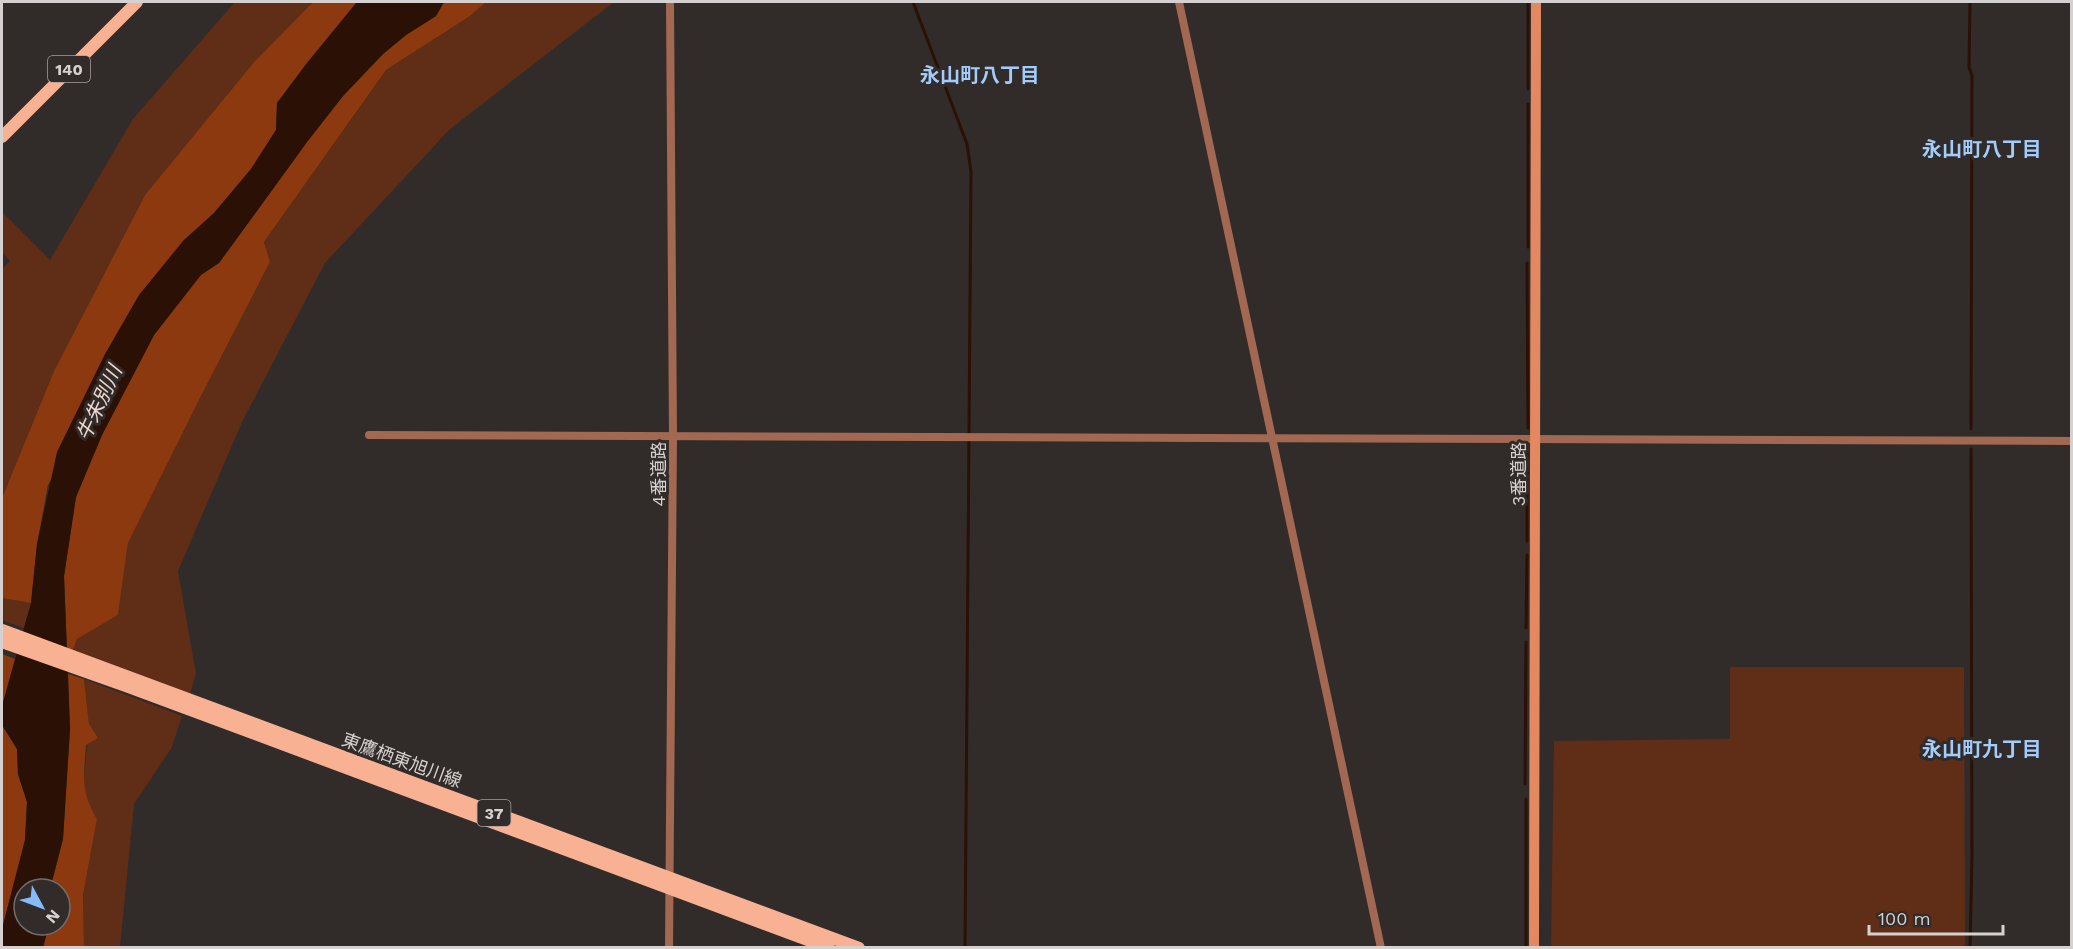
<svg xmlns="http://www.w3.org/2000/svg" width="2073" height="949" font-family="'Work Sans','Noto Sans JP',sans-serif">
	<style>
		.green { fill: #602d16 }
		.forest { fill: #8c390f }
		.water { fill: #2b1005 }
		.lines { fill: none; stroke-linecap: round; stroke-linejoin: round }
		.stream { stroke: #2b1005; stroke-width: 3 }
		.street { stroke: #a26851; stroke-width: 8 }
		.secondary { stroke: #e48861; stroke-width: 10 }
		.primary { stroke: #f9b193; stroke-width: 12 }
		.labels { text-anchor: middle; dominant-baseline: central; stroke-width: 6; stroke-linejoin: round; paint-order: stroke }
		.shield { fill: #312c2a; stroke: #a3a09e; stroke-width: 1.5 }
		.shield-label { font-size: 16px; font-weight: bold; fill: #d4d1d0 }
		.street-label { font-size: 18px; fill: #d4d1d0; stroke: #312c2a }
		.neighbourhood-label { font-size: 20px; font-weight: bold; fill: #a3ccfb; stroke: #312c2a }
		.water-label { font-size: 20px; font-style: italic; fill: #f0d7ce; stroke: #312c2a }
	</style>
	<rect width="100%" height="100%" fill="#312c2a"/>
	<g class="green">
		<polygon points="235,2 313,2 254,62 145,195 54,371 2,498 2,269 10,261 2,252 2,212 50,260 133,119"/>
		<polygon points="486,2 614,2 450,129 325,263 242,422 178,571 196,674 188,700 71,655 77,639 118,615 128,543 201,396 270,262 264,242 386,70 470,16"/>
		<polygon points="2,598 31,603 24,628 2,620"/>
		<polygon points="1730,667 1964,667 1965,947 1551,947 1554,741 1730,739"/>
		<polygon points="84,679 182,716 172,747 134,804 120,947 84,947 83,895 97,819 89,805 83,787 89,724"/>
	</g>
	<g class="forest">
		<polygon points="313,2 357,2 307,63 277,103 276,130 251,169 214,213 183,241 48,485 37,544 31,603 2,598 2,498 54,371 145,195 254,62"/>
		<polygon points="444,2 486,2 470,16 386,70 264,242 270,262 201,396 128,543 118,615 77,639 71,655 67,653 64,576 76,497 102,435 154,335 201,274 219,263 307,142 343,96 383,54 406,35 436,16"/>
		<polygon points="2,654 15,659 2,706"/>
		<path d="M 68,674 L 84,679 L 89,724 L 98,738 L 86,745 C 84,776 80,791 97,819 L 83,895 L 84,947 L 43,948 L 49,925 L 60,925 L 60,889 L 50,889 L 63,839 L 70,729 Z"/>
		<polygon points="2,725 17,749 18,774 27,802 25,840 2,929"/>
	</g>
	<polygon class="water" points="357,2 444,2 436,16 406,35 383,54 343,96 307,142 219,263 201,275 154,335 102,435 76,497 64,576 70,729 63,839 50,889 24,889 24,925 49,925 43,947 2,947 2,929 25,840 27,802 18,774 17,749 2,725 2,706 31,603 37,544 57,452 105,354 139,295 183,241 214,213 251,169 276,130 277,103 307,63"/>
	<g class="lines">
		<g class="stream">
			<polyline points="913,2 967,144 971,172 965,948"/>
			<polyline points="1970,2 1969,67 1972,76 1971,429"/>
			<polyline points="1528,89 1528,2"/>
			<polyline points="1528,104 1528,247"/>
			<polyline points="1527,263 1528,428"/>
			<polyline points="1527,447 1527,541"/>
			<polyline points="1526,628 1527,555"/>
			<polyline points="1525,784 1526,642"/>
			<polyline points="1526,799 1526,948"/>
			<polyline points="1970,948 1972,858 1971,449"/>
		</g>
		<g class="street">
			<polyline points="1179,2 1381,948"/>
			<polyline points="369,435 2072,441"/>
			<polyline points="669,948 673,436 670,2"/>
		</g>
		<polyline class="secondary" points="1534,948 1536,2"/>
		<g class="primary">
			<polyline points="2,137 137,2"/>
			<polyline points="2,630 859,948"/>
			<polyline points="2,642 126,686 829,948"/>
		</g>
	</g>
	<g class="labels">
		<g class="shield">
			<rect x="48" y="56" width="42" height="26" rx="4.5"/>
			<rect x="477.5" y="800" width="33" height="26" rx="4.5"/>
		</g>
		<g class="shield-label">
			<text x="69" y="69">140</text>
			<text x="494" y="813">37</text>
		</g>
		<g class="street-label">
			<text transform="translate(658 474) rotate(-90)">4番道路</text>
			<text transform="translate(1518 474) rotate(-90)">3番道路</text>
			<text transform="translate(402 760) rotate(20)">東鷹栖東旭川線</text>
		</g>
		<g class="neighbourhood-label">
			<text x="980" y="75">永山町八丁目</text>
			<text x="1982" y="149">永山町八丁目</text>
			<text x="1982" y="749">永山町九丁目</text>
		</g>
		<g class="water-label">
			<text transform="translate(99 403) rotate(-65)">牛朱別川</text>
		</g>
	</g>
	<rect width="2073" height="949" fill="none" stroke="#d4d1d0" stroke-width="6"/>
	<g transform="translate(42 907) rotate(131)"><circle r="28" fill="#312c2a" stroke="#726e6c" stroke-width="1.5"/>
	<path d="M0-4.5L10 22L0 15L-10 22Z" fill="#85bbfb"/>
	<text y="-9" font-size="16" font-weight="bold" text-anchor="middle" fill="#d4d1d0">N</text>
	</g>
	<path d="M1869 925v9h134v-9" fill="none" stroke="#d4d1d0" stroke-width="3"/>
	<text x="1878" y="925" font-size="18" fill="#d4d1d0" stroke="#312c2a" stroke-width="4.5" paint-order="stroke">100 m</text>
</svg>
